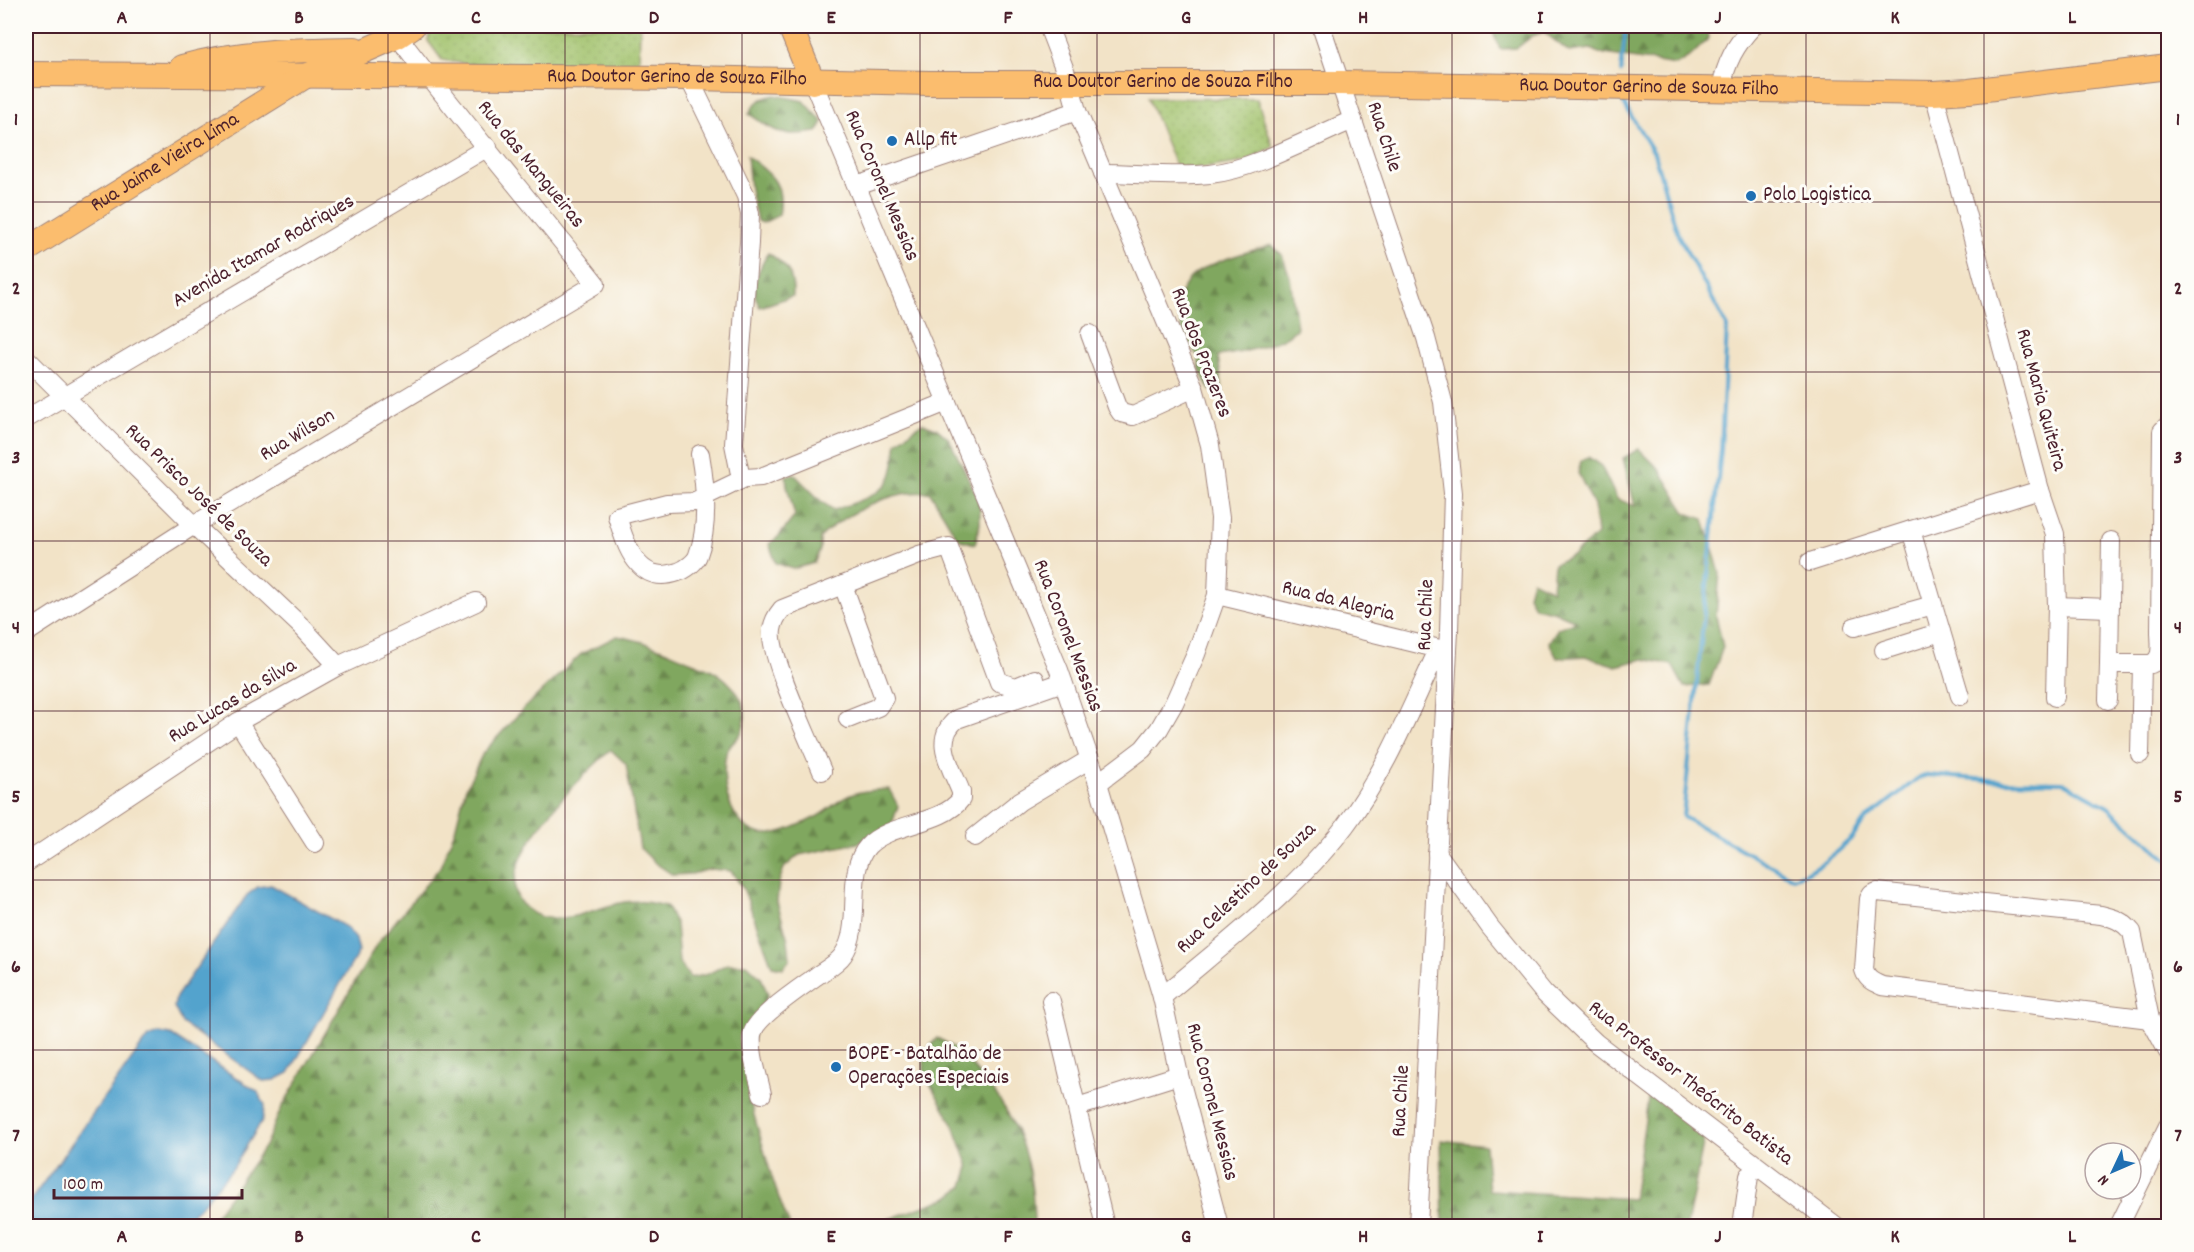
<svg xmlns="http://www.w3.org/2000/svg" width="2194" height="1252" font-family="Dekko,sans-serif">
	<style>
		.grass { fill: url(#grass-dots); stroke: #75704a; stroke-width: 1.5 }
		.forest { fill: url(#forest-firs); stroke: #656344; stroke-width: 1.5 }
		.water { fill: #53a3cd; stroke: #4e617c; stroke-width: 1.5 }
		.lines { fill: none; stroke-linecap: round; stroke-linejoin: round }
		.stream { stroke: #53a3cd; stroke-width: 4 }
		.minor-casing { stroke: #9e8179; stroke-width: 20 }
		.major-casing { stroke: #9e8179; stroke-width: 26 }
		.minor { stroke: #fff; stroke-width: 18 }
		.major { stroke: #fbbd6e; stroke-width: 24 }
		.grid { fill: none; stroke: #4a1f2b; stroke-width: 1.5; stroke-opacity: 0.55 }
		.poi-dot { fill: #1f6fb2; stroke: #fdfcf7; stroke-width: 2 }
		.labels { text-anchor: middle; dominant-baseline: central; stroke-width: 6; stroke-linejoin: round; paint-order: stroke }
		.street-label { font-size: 21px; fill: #4a1f2b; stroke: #fdfcf7 }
		.poi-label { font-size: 21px; fill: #4a1f2b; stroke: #fdfcf7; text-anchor: start }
		.neatline { fill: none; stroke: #4a1f2b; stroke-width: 2 }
		.grid-label { font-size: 20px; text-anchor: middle; font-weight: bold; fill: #4a1f2b }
	</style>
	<defs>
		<pattern id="grass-dots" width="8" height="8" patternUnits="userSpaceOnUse" patternTransform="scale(1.5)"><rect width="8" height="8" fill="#a0c16a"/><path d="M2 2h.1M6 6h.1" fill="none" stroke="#8ba55c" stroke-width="1.8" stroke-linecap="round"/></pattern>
		<pattern id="forest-firs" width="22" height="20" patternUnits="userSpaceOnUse" patternTransform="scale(1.5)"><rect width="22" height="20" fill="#80a75e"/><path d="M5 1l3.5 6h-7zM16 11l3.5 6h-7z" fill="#6b874e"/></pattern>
	</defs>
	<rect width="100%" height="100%" fill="#fdfcf7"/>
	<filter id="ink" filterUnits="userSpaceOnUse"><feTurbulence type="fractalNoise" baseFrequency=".0167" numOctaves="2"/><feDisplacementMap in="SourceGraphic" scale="12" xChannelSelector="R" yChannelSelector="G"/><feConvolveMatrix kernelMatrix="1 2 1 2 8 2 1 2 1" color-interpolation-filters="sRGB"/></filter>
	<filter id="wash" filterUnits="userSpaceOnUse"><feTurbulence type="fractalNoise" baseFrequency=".008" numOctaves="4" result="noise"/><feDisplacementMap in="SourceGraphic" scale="24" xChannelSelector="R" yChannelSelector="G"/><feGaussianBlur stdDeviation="1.35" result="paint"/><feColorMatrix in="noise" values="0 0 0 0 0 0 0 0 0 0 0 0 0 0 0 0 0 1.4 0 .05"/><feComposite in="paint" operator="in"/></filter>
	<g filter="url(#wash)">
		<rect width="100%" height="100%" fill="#f2e3c7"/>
		<g class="grass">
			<polygon points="434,26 640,26 639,73 517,72 442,60 428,41 431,28"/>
			<polygon points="906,26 1062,26 911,35"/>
			<polygon points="1148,98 1257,99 1273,147 1244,162 1196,169 1175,165"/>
		</g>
		<g class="forest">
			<polygon points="1490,26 1706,26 1709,38 1692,55 1676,65 1598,53 1591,49 1569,52 1544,32 1532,36 1517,48 1500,49"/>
			<path d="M 775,95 L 804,101 L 823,122 L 817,132 C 782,137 778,134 749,114 C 755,101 761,98 775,95 Z"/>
			<path d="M 747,156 C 771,173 785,184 779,215 L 763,223 L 757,221 L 750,189 Z"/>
			<path d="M 1272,245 L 1282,255 L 1290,277 L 1297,328 C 1282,345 1241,353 1218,356 L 1223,393 L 1210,390 L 1200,371 L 1198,356 L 1184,339 L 1175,301 C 1182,293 1186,282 1191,277 C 1208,262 1250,251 1272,245 Z"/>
			<path d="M 768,253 C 787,265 794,274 793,296 L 760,307 C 748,288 758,271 768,253 Z"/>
			<path d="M 922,423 L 936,428 L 949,439 L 980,502 L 980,524 L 975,544 L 958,539 L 930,492 C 921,493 911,492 902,494 C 877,499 837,519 820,538 L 820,550 L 814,563 L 793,569 L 776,563 L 769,544 L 778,537 L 795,516 L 787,486 L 786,476 L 794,474 L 822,502 L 834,510 C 852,503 884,496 891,476 C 895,465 895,453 897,442 Z"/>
			<polygon points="1639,449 1660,470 1686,513 1704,519 1720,573 1716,616 1723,647 1709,685 1684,687 1672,665 1644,659 1616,666 1585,656 1557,658 1549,642 1558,628 1576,621 1553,611 1534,607 1528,595 1532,580 1552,590 1554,564 1573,555 1597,535 1594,506 1578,473 1581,461 1588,457 1601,466 1617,499 1635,506 1623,458"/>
			<path d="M 617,636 C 644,640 666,651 690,661 C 702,666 716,670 726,680 C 735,688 745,702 745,715 C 745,741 729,740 726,754 C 720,782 729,828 762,834 C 777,836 805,823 818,816 C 830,809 840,798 853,794 C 864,790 876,790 889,789 L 898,806 L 892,824 L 876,836 L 858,843 L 799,855 L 784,868 L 779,882 L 777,902 L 788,940 L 790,959 L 783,968 L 772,966 L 743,888 L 731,871 L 711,869 L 692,874 L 673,875 L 655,863 L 640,848 L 626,764 L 611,750 C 583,774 491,864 521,903 C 528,911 537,917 548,918 C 575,921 599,906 625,902 C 639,900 652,903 666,906 L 676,924 L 679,962 L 690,978 L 708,974 L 727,964 L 747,964 L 761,977 L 768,995 C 760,1013 749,1045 747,1066 C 746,1091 755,1119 762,1143 C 770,1172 778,1199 790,1226 L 203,1226 L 218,1212 L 265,1146 L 281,1109 L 377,944 L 440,867 L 455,830 L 465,790 L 483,753 L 524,708 L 581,654 Z"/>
			<path d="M 937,1038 C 958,1048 964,1056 979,1074 C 1020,1119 1034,1166 1034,1226 L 869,1226 L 947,1198 L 963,1186 L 969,1167 L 954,1126 L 924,1073 L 924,1053 Z"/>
			<polygon points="1649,1093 1704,1139 1687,1226 1443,1226 1441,1140 1485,1145 1489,1190 1633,1199"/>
		</g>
		<g class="water">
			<polygon points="271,885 346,927 356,939 359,951 289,1073 275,1080 263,1081 182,1023 174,1007 176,997 247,895 258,887"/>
			<polygon points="158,1033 171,1035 257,1091 265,1105 262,1121 233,1168 199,1208 190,1216 167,1226 26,1226 26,1207 147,1038"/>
		</g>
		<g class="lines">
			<g class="stream">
				<polyline points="1621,72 1626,26"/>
				<polyline points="1622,101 1654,153 1678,235 1727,326 1721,449 1683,817 1793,878 1808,872 1826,861 1853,837 1864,821 1917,779 1927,775 2003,781 2063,782 2108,807 2168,860"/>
			</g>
		</g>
	</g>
	<g filter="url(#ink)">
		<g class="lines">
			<g class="minor-casing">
				<g id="minor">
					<polyline points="1048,26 1069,81 1077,111 1194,388 1210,445 1220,518 1217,595 1196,654 1174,703 1159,729 1143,749 1098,783"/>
					<polyline points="1321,26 1426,338 1443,402 1453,493 1449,631 1418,1226"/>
					<polyline points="689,78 746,196 750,214 749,243 734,444 740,474 745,478 761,477 947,402"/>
					<polyline points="813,82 1059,670 1098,783 1162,997 1179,1075 1219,1226"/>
					<path d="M 1721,88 C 1726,63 1735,45 1753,26"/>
					<polyline points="1934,93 2040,490 1911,530 1960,696"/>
					<path d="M 1103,173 C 1138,173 1175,178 1210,174 C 1253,170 1312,137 1353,120"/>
					<polyline points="857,186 1077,111"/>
					<polyline points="1090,334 1117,407 1121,413 1133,416 1194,388"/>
					<polyline points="26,358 194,525 302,627 338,666"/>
					<polyline points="26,419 488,147"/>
					<path d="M 700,454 C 705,483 709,526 698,555 C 696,562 685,570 678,572 C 638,586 626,546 617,516 L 667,503 L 695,502 L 745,478"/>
					<polyline points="2040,490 2055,534 2057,606 2055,697"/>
					<path d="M 2111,541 L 2109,664 L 2151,664 C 2164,659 2160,643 2160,631 L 2168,631"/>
					<polyline points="1810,562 1911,530"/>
					<polyline points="843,585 884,698 878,707 848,719"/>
					<polyline points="1217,595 1448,651"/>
					<polyline points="2057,606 2109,608"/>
					<polyline points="1854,627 1933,605"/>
					<polyline points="2160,631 2162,431 2168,425"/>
					<path d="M 26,633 L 194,525 L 596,284 C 528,198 456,114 390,26"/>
					<polyline points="1884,650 1941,632"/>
					<polyline points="2108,700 2109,664"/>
					<polyline points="238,722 315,843"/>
					<polyline points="2140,754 2142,664"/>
					<path d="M 822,771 C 811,744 768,654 772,630 C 773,622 777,615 782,609 L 919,555 L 949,547 L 999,682 L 1016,687 L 1035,679"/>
					<polyline points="975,837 1020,801 1090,759"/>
					<polyline points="1437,853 1490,927 1544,993 1596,1043 1836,1226"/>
					<polyline points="26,863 238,722 338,666 476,602"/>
					<path d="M 1162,997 C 1224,944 1295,891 1345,826 C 1385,773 1410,710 1438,650"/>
					<polyline points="1051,1001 1105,1226"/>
					<path d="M 2150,1019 L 1882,986 C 1873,982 1867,980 1864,970 L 1869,899 L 1872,894 L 1877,892 L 2101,915 C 2114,918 2123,921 2132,932 L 2150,1019 L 2168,1052"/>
					<path d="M 762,1094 C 758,1075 750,1054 752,1035 C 754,1018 800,988 815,977 C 823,971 837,964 843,955 C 864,925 844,872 868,846 C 889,823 942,825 961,799 L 961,792 C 952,768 931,740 957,719 L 1063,682"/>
					<polyline points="1077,1107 1179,1075"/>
					<polyline points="1742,1226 1749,1176"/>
					<polyline points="2119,1226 2168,1126"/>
				</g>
			</g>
			<g class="major-casing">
				<g id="major">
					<polyline points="790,26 813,82"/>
					<path d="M 182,67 C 239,51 296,50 355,49"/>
					<path id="s1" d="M 26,74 L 689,78 L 930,83 L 1341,83 L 1934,93 L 1969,91 L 2168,67"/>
					<path id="s2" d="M 26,250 L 304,77 L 398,36 L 413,26"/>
				</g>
			</g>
			<use href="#minor" class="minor"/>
			<use href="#major" class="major"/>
		</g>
	</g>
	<path class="grid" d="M 210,26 L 210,1226M 388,26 L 388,1226M 565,26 L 565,1226M 742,26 L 742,1226M 920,26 L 920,1226M 1097,26 L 1097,1226M 1274,26 L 1274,1226M 1452,26 L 1452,1226M 1629,26 L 1629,1226M 1806,26 L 1806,1226M 1984,26 L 1984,1226M 26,202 L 2168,202M 26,372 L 2168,372M 26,541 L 2168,541M 26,711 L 2168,711M 26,880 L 2168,880M 26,1050 L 2168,1050"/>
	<g class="poi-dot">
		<circle cx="892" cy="141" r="6"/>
		<circle cx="1751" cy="196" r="6"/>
		<circle cx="836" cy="1067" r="6"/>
	</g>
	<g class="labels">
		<g class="street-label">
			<text stroke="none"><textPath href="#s1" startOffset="651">Rua Doutor Gerino de Souza Filho</textPath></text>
			<text stroke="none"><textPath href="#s1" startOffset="1137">Rua Doutor Gerino de Souza Filho</textPath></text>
			<text stroke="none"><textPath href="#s1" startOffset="1623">Rua Doutor Gerino de Souza Filho</textPath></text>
			<text transform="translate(1383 137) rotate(72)">Rua Chile</text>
			<text stroke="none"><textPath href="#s2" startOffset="164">Rua Jaime Vieira Lima</textPath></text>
			<text transform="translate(530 165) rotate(51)">Rua das Mangueiras</text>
			<text transform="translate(881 186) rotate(67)">Rua Coronel Messias</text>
			<text transform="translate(264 252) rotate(-30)">Avenida Itamar Rodriques</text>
			<text transform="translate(1200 353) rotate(69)">Rua dos Prazeres</text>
			<text transform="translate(2040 400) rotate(75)">Rua Maria Quiteira</text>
			<text transform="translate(298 436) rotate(-31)">Rua Wilson</text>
			<text transform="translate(198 496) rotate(44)">Rua Prisco José de Souza</text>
			<text transform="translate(1338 602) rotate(14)">Rua da Alegria</text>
			<text transform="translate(1427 615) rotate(-88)">Rua Chile</text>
			<text transform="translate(1067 636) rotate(69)">Rua Coronel Messias</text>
			<text transform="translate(233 702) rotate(-31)">Rua Lucas da Silva</text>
			<text transform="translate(1247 889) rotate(-43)">Rua Celestino de Souza</text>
			<text transform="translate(1690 1084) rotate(38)">Rua Professor Theócrito Batista</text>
			<text transform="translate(1402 1101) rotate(-87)">Rua Chile</text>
			<text transform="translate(1211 1102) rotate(76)">Rua Coronel Messias</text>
		</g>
		<g class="poi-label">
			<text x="904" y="141">Allp fit</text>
			<text x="1763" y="196">Polo Logistica</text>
			<text x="848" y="1055">BOPE - Batalhão de<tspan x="848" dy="24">Operações Especiais</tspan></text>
		</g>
	</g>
	<rect width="2194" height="1252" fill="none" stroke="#fdfcf7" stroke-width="66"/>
	<g transform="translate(2113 1171) rotate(226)"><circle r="28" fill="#fdfcf7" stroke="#b5a4a5" stroke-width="1.5"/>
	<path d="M0-4.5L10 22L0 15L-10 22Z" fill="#1f6fb2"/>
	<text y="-9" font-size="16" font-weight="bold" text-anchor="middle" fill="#4a1f2b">N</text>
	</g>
	<path d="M54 1189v9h188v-9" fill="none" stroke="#4a1f2b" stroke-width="3"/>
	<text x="63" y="1189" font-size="18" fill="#4a1f2b" stroke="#fdfcf7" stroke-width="4.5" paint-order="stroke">100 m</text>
	<rect x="33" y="33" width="2128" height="1186" class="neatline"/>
	<g class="grid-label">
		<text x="122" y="23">A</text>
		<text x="299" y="23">B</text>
		<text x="476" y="23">C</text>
		<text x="654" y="23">D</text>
		<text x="831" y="23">E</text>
		<text x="1008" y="23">F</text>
		<text x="1186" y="23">G</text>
		<text x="1363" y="23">H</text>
		<text x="1540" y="23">I</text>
		<text x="1718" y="23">J</text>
		<text x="1895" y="23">K</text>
		<text x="2072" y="23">L</text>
		<text x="16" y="125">1</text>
		<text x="2178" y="125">1</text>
		<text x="16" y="294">2</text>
		<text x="2178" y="294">2</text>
		<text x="16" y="463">3</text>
		<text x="2178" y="463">3</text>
		<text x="16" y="633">4</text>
		<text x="2178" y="633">4</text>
		<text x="16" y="802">5</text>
		<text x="2178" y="802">5</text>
		<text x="16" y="972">6</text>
		<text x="2178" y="972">6</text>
		<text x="16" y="1141">7</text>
		<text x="2178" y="1141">7</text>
		<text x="122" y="1242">A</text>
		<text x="299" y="1242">B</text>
		<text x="476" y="1242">C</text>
		<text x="654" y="1242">D</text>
		<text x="831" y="1242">E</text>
		<text x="1008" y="1242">F</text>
		<text x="1186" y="1242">G</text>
		<text x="1363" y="1242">H</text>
		<text x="1540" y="1242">I</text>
		<text x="1718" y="1242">J</text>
		<text x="1895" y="1242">K</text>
		<text x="2072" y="1242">L</text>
	</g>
</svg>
